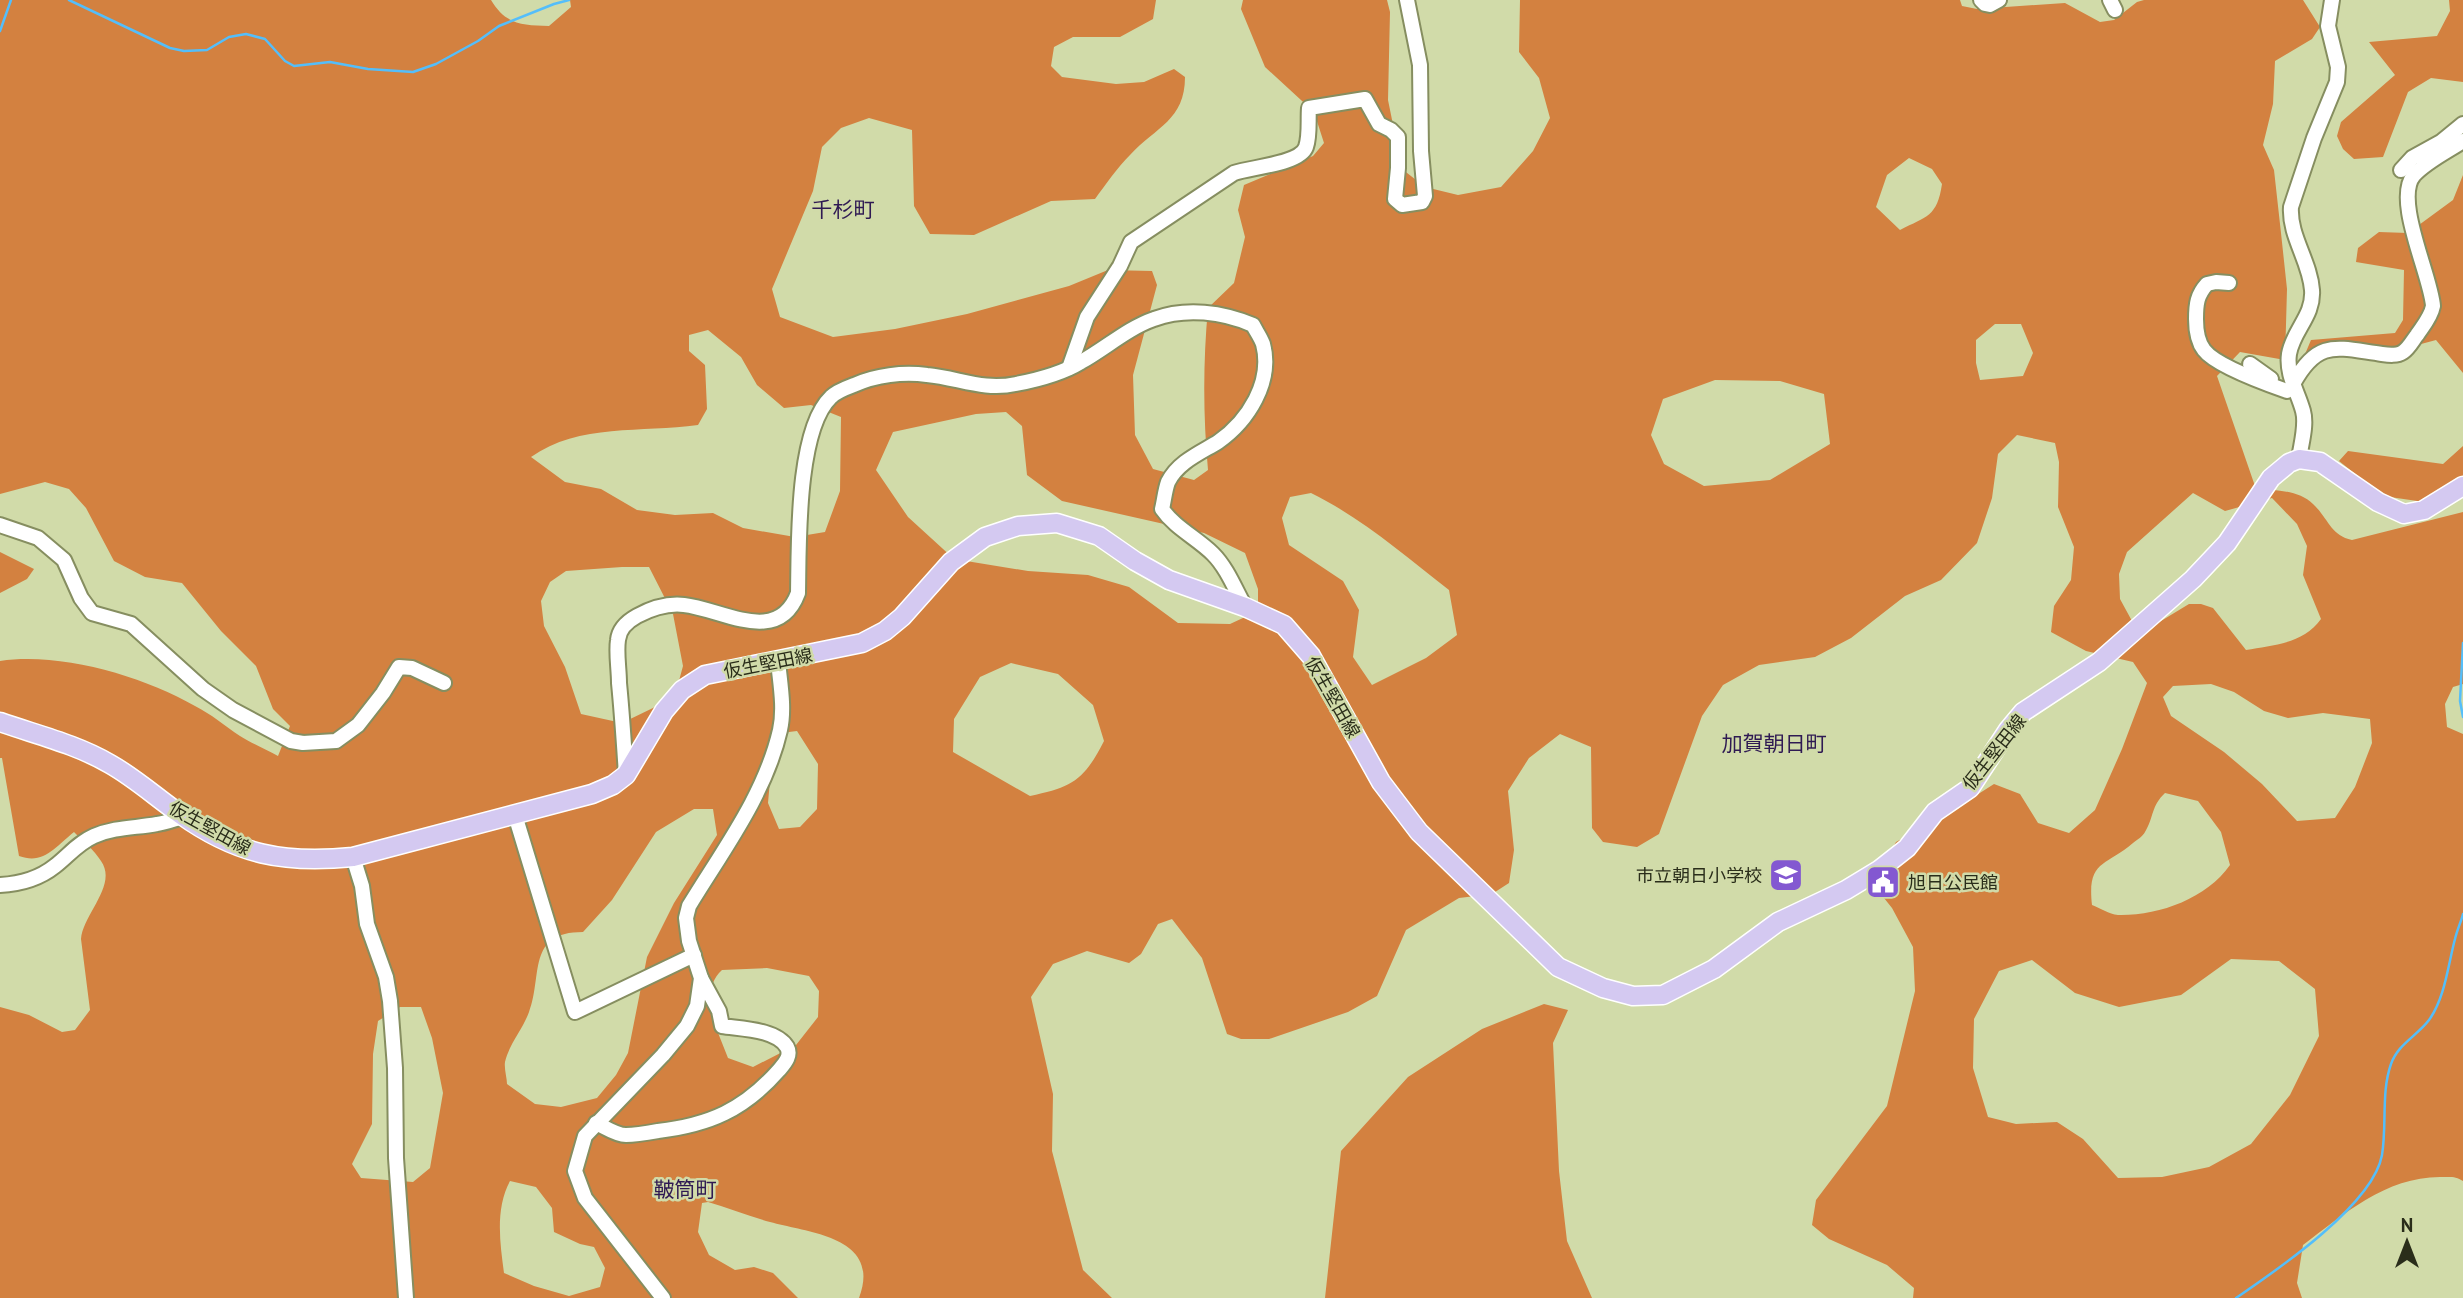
<svg xmlns="http://www.w3.org/2000/svg" width="2463" height="1298" font-family="'PT Sans','Noto Sans JP',sans-serif">
	<style>
		.forest { fill: #d38140; fill-rule: evenodd }
		.lines { fill: none; stroke-linecap: round; stroke-linejoin: round }
		.stream { stroke: #54befa; stroke-width: 2.5 }
		.minor-casing { stroke: #868e60; stroke-width: 18 }
		.major-casing { stroke: #fff; stroke-width: 21 }
		.minor { stroke: #fff; stroke-width: 14 }
		.major { stroke: #d4c9f1; stroke-width: 18 }
		.labels { text-anchor: middle; dominant-baseline: central; stroke-width: 5; stroke-linejoin: round; paint-order: stroke }
		.street-label { font-size: 18px; fill: #2a2d1a; stroke: #d1dba9 }
		.poi-label { font-size: 18px; fill: #2a2d1a; stroke: #d1dba9; text-anchor: end }
		.quarter-label { font-size: 21px; fill: #2f1a53; stroke: #d1dba9 }
	</style>
	<rect width="100%" height="100%" fill="#d1dba9"/>
	<g class="forest">
		<path d="M 0,0 L 491,0 C 506,25 522,25 549,26 L 571,7 L 570,0 L 1156,0 L 1153,19 L 1120,37 L 1073,37 L 1054,47 L 1051,66 L 1062,77 L 1116,84 L 1144,82 L 1174,69 L 1185,77 C 1185,120 1156,127 1130,155 C 1117,168 1106,184 1095,199 L 1051,201 L 974,235 L 930,234 L 914,206 L 912,130 L 869,118 L 841,128 L 822,147 L 813,191 L 772,289 L 780,317 L 833,337 L 895,329 L 967,314 L 1069,286 L 1108,270 L 1152,271 L 1157,285 L 1133,375 L 1135,435 L 1153,469 L 1194,480 L 1208,470 C 1203,415 1203,362 1208,308 L 1234,283 L 1245,237 L 1238,210 L 1244,185 L 1313,156 L 1324,143 L 1314,112 L 1265,67 L 1241,9 L 1243,0 L 1387,0 L 1390,12 L 1388,100 L 1402,169 L 1425,187 L 1458,195 L 1501,187 L 1533,151 L 1550,118 L 1539,78 L 1519,52 L 1520,0 L 1960,0 L 1962,6 L 1977,9 L 2065,3 L 2100,22 L 2114,20 L 2137,2 L 2144,0 L 2303,0 L 2320,27 L 2312,39 L 2275,61 L 2273,104 L 2263,145 L 2274,170 L 2281,233 L 2287,289 L 2285,360 L 2240,352 L 2217,376 L 2256,489 C 2275,490 2299,490 2313,504 C 2329,519 2330,535 2352,540 L 2463,512 L 2463,684 L 2453,687 L 2445,704 L 2447,727 L 2463,734 L 2463,1181 C 2456,1176 2450,1177 2442,1177 C 2387,1176 2344,1214 2303,1245 L 2297,1283 L 2302,1298 L 1913,1298 L 1914,1288 L 1887,1265 L 1829,1239 L 1812,1225 L 1816,1200 L 1887,1106 L 1915,991 L 1913,947 L 1892,908 L 1872,883 L 1896,842 L 1939,819 L 1994,784 L 2020,794 L 2038,823 L 2069,833 L 2095,810 L 2122,749 L 2147,683 L 2133,662 L 2086,651 L 2051,632 L 2054,606 L 2071,580 L 2074,547 L 2058,507 L 2059,462 L 2055,443 L 2017,435 L 1998,454 L 1992,498 L 1977,543 L 1941,580 L 1905,596 L 1851,638 L 1815,657 L 1759,665 L 1723,685 L 1702,716 L 1659,834 L 1637,847 L 1603,842 L 1592,828 L 1591,747 L 1560,734 L 1529,758 L 1508,791 L 1514,850 L 1509,883 L 1492,894 L 1459,898 L 1406,930 L 1377,996 L 1348,1012 L 1269,1039 L 1241,1039 L 1227,1034 L 1202,958 L 1172,919 L 1158,924 L 1141,954 L 1129,963 L 1087,951 L 1053,964 L 1031,997 L 1053,1094 L 1052,1151 L 1083,1270 L 1112,1298 L 859,1298 C 882,1237 810,1233 770,1222 C 749,1216 728,1208 708,1202 L 702,1203 L 698,1232 L 709,1255 L 735,1270 L 754,1267 L 773,1273 L 798,1298 L 0,1298 L 0,1007 L 29,1015 L 62,1032 L 75,1030 L 90,1010 L 81,939 C 83,914 118,885 101,861 C 94,850 83,841 74,832 C 55,847 44,865 19,856 L 2,758 L 0,758 L 0,661 C 61,652 142,676 195,706 C 211,714 225,726 240,736 C 251,743 265,749 278,756 L 290,726 L 273,709 L 256,666 L 221,631 L 182,583 L 145,577 L 114,561 L 86,508 L 69,489 L 45,482 L 0,494 ZM 1909,158 L 1932,169 L 1942,184 C 1937,217 1927,216 1900,230 L 1876,207 L 1887,175 ZM 1995,324 L 2021,324 L 2033,353 L 2023,376 L 1980,380 L 1976,363 L 1976,340 ZM 708,330 L 741,357 L 757,385 L 784,408 L 811,405 L 841,417 L 840,491 L 825,532 L 795,537 L 743,528 L 713,513 L 675,515 L 637,510 L 601,489 L 565,482 L 531,457 C 579,423 642,433 698,425 L 707,409 L 705,365 L 689,351 L 689,335 ZM 1715,380 L 1780,381 L 1824,394 L 1830,444 L 1770,480 L 1704,486 L 1664,464 L 1651,435 L 1663,399 ZM 1006,412 L 1022,426 L 1027,475 L 1062,501 L 1204,533 L 1245,553 L 1258,589 L 1258,611 L 1230,624 L 1178,623 L 1129,587 L 1088,575 L 1028,571 L 954,559 L 908,517 L 876,470 L 893,432 L 976,414 ZM 1311,493 C 1362,518 1404,555 1449,590 L 1457,635 L 1426,658 L 1372,685 L 1353,657 L 1359,610 L 1343,581 L 1289,545 L 1282,518 L 1290,497 ZM 2193,493 L 2225,511 L 2272,498 L 2297,524 L 2307,546 L 2303,575 L 2321,619 C 2303,644 2273,645 2246,650 L 2213,608 L 2201,604 L 2189,604 L 2156,624 L 2143,626 L 2132,621 L 2120,599 L 2119,574 L 2127,552 ZM 622,567 L 649,567 L 673,614 L 683,666 L 677,688 L 655,707 L 622,723 L 581,714 L 565,667 L 544,626 L 541,601 L 550,582 L 566,571 ZM 1011,663 L 1058,674 L 1093,705 L 1104,741 C 1084,780 1073,787 1030,796 L 953,752 L 954,719 L 980,677 ZM 2211,684 L 2234,692 L 2264,711 L 2288,718 L 2323,713 L 2370,719 L 2372,743 L 2355,787 L 2335,818 L 2297,821 L 2262,784 L 2224,752 L 2171,716 L 2163,697 L 2173,686 ZM 797,731 L 818,764 L 817,809 L 800,827 L 779,829 L 768,803 L 773,747 L 781,733 ZM 2165,793 L 2198,801 L 2221,832 L 2230,865 C 2206,899 2158,916 2118,915 C 2109,914 2100,908 2092,905 C 2087,860 2105,867 2133,843 C 2137,840 2143,836 2145,832 C 2154,817 2151,806 2165,793 ZM 694,809 L 713,809 L 717,835 L 674,903 L 647,957 L 628,1053 L 616,1075 L 597,1098 L 561,1107 L 535,1104 L 507,1084 C 507,1078 504,1069 505,1062 C 509,1044 523,1029 529,1012 C 543,976 526,932 583,932 L 612,900 L 656,832 ZM 2231,959 L 2279,961 L 2315,989 L 2319,1036 L 2290,1095 L 2251,1144 L 2209,1167 L 2162,1177 L 2118,1178 L 2083,1139 L 2057,1122 L 2016,1124 L 1988,1117 L 1973,1068 L 1974,1019 L 1999,971 L 2032,960 L 2075,993 L 2119,1007 L 2181,995 ZM 767,968 L 809,976 L 819,991 L 818,1017 L 796,1045 L 753,1067 L 728,1058 C 718,1031 697,993 722,970 ZM 400,1007 L 421,1007 L 432,1038 L 443,1093 L 430,1168 L 413,1182 L 361,1178 L 352,1164 L 372,1124 L 373,1054 L 378,1021 ZM 510,1181 L 536,1187 L 552,1208 L 554,1232 L 580,1244 L 594,1247 L 605,1268 L 600,1287 L 569,1296 L 534,1286 L 504,1273 C 500,1243 495,1209 510,1181 Z"/>
		<polygon points="2449,0 2463,0 2463,82 2431,78 2408,92 2383,157 2354,159 2343,149 2337,136 2341,122 2395,75 2369,42 2437,36 2450,11"/>
		<polygon points="2463,175 2463,373 2436,340 2384,354 2341,348 2300,366 2311,340 2395,333 2403,320 2404,270 2356,262 2358,248 2379,232 2408,233 2453,200"/>
		<polygon points="2463,446 2463,491 2424,502 2383,496 2339,461 2348,451 2443,464"/>
		<polygon points="0,552 34,569 27,579 0,593"/>
		<polygon points="1544,1004 1568,1010 1553,1043 1559,1171 1567,1241 1592,1298 1325,1298 1341,1151 1408,1077 1482,1029"/>
	</g>
	<g class="lines">
		<g class="stream">
			<polyline points="69,0 170,48 184,51 207,50 229,37 246,34 265,39 285,61 294,66 330,62 368,69 413,72 436,64 478,41 499,26 554,4 569,0"/>
			<polyline points="0,31 11,0"/>
			<polyline points="2463,643 2460,701 2463,717"/>
			<path d="M 2236,1298 C 2277,1270 2373,1205 2382,1155 C 2387,1125 2381,1092 2391,1064 C 2398,1044 2417,1036 2429,1020 C 2445,998 2448,965 2455,939 C 2457,930 2461,922 2463,914"/>
		</g>
		<g class="minor-casing">
			<g id="minor">
				<polyline points="1981,0 1985,4 1990,5 1999,0"/>
				<polyline points="2110,0 2115,10"/>
				<polyline points="2401,170 2412,158 2441,142 2463,124"/>
				<path d="M 2229,283 L 2216,282 L 2207,284 C 2197,295 2196,304 2196,319 C 2196,330 2197,341 2204,350 C 2216,366 2267,384 2287,391"/>
				<polyline points="2250,364 2271,379"/>
				<path d="M 1069,368 L 1087,317 L 1120,266 L 1131,242 L 1234,173 C 1252,167 1300,164 1306,147 C 1310,136 1308,120 1309,108 L 1365,99 L 1379,124 L 1391,130 L 1398,137 L 1398,168 L 1395,199 L 1402,205 L 1422,202 L 1425,196 L 1421,151 L 1420,65 L 1407,0"/>
				<path d="M 2293,384 C 2318,338 2337,348 2382,354 C 2389,355 2397,356 2403,352 C 2409,348 2413,340 2417,335 C 2423,326 2431,317 2433,306 C 2431,276 2393,199 2414,175 C 2427,161 2448,151 2463,141"/>
				<path d="M 2299,459 C 2301,444 2307,425 2303,411 C 2298,392 2286,375 2289,354 C 2293,330 2314,316 2312,290 C 2310,261 2289,236 2291,207 L 2314,138 L 2337,82 L 2338,67 L 2328,26 L 2332,0"/>
				<polyline points="0,525 38,538 64,560 81,598 92,613 131,624 203,689 233,710 291,741 303,743 336,741 358,725 383,693 399,667 412,668 444,683"/>
				<path d="M 626,775 C 624,744 622,713 619,683 C 619,669 616,653 618,640 C 619,629 628,621 637,616 C 652,608 667,603 684,605 C 722,609 778,647 798,593 C 799,547 796,430 831,397 C 837,391 846,388 854,385 C 876,375 903,372 927,375 C 959,378 983,391 1016,384 C 1037,380 1063,373 1081,362 C 1106,348 1128,328 1154,319 C 1186,307 1223,312 1253,325 C 1256,331 1261,338 1263,344 C 1273,382 1248,421 1218,442 C 1200,453 1178,462 1168,482 C 1165,490 1164,501 1162,509 C 1175,528 1197,538 1213,554 C 1227,568 1235,589 1245,607"/>
				<polyline points="515,815 575,1012 694,955"/>
				<polyline points="353,857 362,886 367,924 386,977 390,1001 395,1068 396,1158 406,1298"/>
				<path d="M 0,885 C 20,884 40,878 55,866 C 69,855 78,843 94,836 C 115,827 135,828 157,824 C 166,823 175,819 183,817"/>
				<path d="M 596,1123 C 605,1127 616,1135 626,1135 C 636,1135 647,1133 658,1131 C 709,1125 744,1110 779,1070 C 784,1064 792,1056 787,1047 C 776,1029 741,1029 722,1026 L 719,1011 L 701,978"/>
				<path d="M 663,1298 L 585,1198 L 575,1171 L 585,1136 L 663,1055 L 687,1026 L 697,1006 L 701,978 L 689,941 L 686,918 L 689,906 C 723,850 765,795 780,730 C 785,708 780,683 778,661"/>
			</g>
		</g>
		<g class="major-casing">
			<path id="major" d="M 0,722 C 37,735 76,744 110,764 C 135,778 157,798 180,814 C 237,855 284,864 353,857 L 592,794 L 613,785 L 626,775 L 664,711 L 682,690 L 705,675 L 862,643 L 885,631 L 902,617 L 951,562 L 985,537 L 1018,526 L 1057,523 L 1099,536 L 1135,561 L 1169,580 L 1245,607 L 1284,625 L 1311,656 L 1381,782 L 1419,832 L 1558,967 L 1603,988 L 1633,996 L 1663,995 L 1714,969 L 1778,922 L 1846,890 L 1879,870 L 1907,848 L 1935,812 L 1970,788 L 2008,730 L 2023,712 L 2099,662 L 2193,579 L 2227,543 L 2271,478 L 2289,463 L 2299,459 L 2320,462 L 2378,502 L 2404,514 L 2424,510 L 2463,486"/>
		</g>
		<use href="#minor" class="minor"/>
		<use href="#major" class="major"/>
	</g>
	<defs>
		<g id="school-square" transform="scale(1.75)"><rect x="-9" y="-9" width="18" height="18" rx="4" fill="#8358d1" stroke="#d1dba9"/><path d="M0-5L7-2L0 1L-7-2ZM-4 1L0 2.5L4 1V4Q0 6-4 4Z" fill="#fff"/></g>
		<g id="civic-square" transform="scale(1.75)"><rect x="-9" y="-9" width="18" height="18" rx="4" fill="#8358d1" stroke="#d1dba9"/><path d="M-.6-6.5H3V-4.5H.6V-3L4-1V1h2V6H-6V1h2V-1L-.6-3ZM-1.2 2.5V6h2.4V2.5Z" fill="#fff"/></g>
	</defs>
	<g fill-rule="evenodd">
		<use href="#school-square" x="1786" y="875"/>
		<use href="#civic-square" x="1883" y="882"/>
	</g>
	<g class="labels">
		<g class="street-label">
			<text transform="translate(768 663) rotate(-11)">仮生堅田線</text>
			<text transform="translate(1333 697) rotate(60)">仮生堅田線</text>
			<text transform="translate(1994 752) rotate(-52)">仮生堅田線</text>
			<text transform="translate(210 828) rotate(29)">仮生堅田線</text>
		</g>
		<g class="poi-label">
			<text x="1762" y="875">市立朝日小学校</text>
			<text x="1908" y="882" text-anchor="start">旭日公民館</text>
		</g>
		<g class="quarter-label">
			<text x="843" y="209">千杉町</text>
			<text x="1774" y="743">加賀朝日町</text>
			<text x="685" y="1189">鞁筒町</text>
		</g>
	</g>
	<g transform="translate(2407 1242)" stroke="#d1dba9" stroke-width="5" paint-order="stroke">
	<path d="M0-5L12 26L0 18L-12 26Z" fill="#2a2d1a"/>
	<text y="-10" font-size="19" font-weight="bold" text-anchor="middle" fill="#2a2d1a">N</text>
	</g>
</svg>
